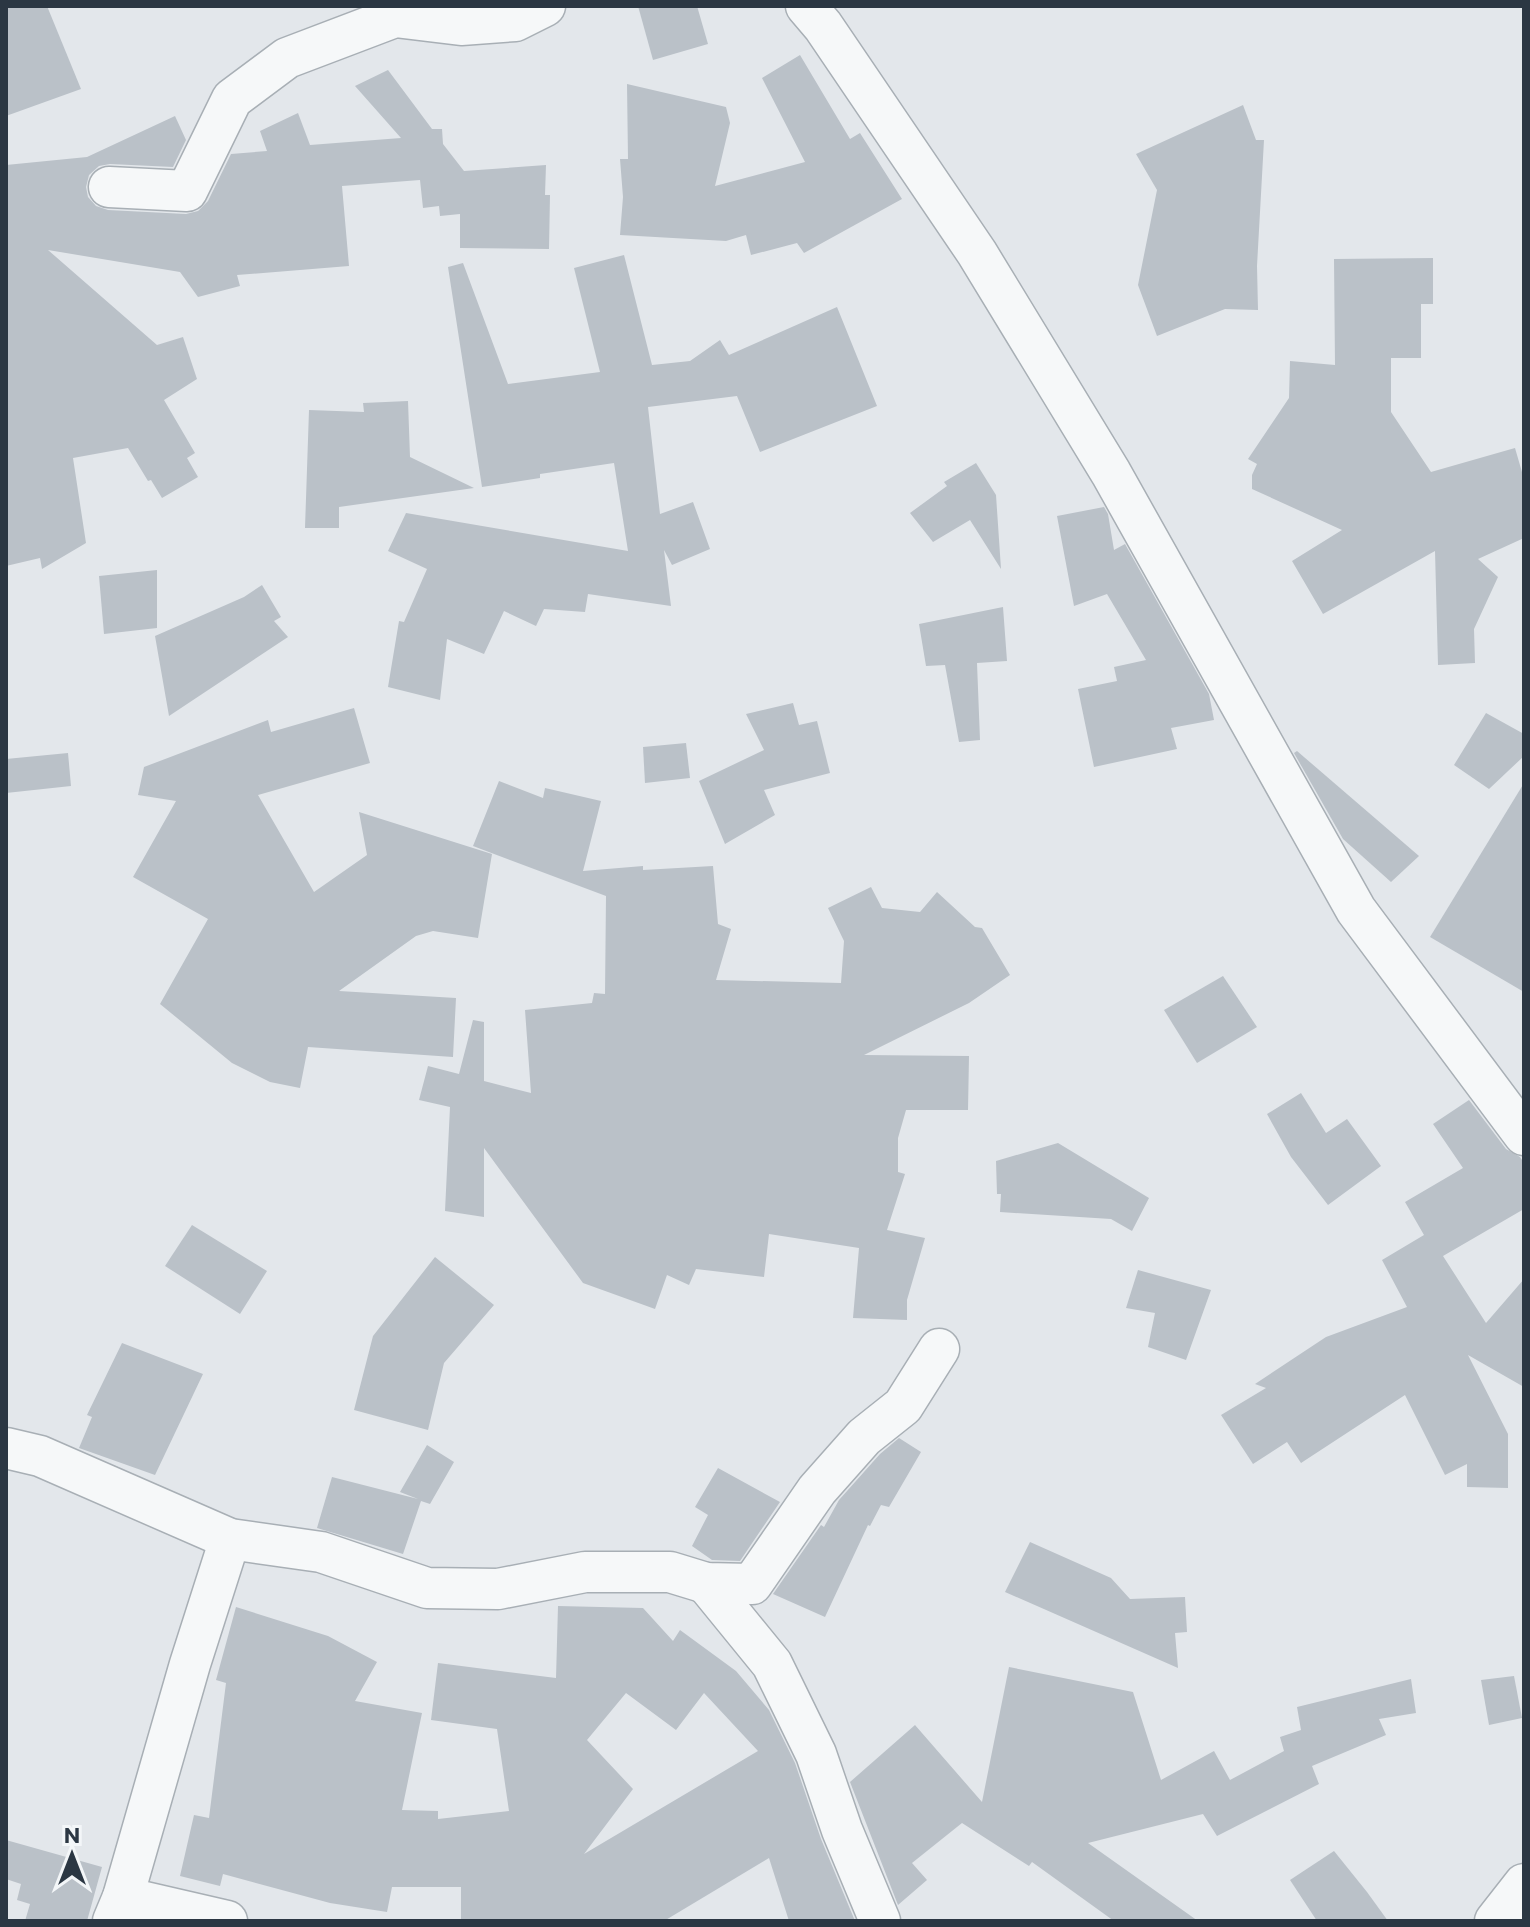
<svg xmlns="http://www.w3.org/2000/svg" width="1530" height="1927" font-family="Commissioner,sans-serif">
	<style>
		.building { fill: #bac1c8; fill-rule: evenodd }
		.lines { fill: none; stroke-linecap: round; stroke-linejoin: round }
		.minor-casing { stroke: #a8afb5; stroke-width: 43 }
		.minor { stroke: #f6f8f9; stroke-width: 40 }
	</style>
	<rect width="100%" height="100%" fill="#e3e7eb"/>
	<g class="building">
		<polygon points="6,6 47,6 81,89 6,116"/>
		<polygon points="638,6 697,6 708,44 653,60"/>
		<polygon points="800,55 850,139 860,133 902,199 804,253 797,243 751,255 746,235 726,241 620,235 623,197 620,159 628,159 627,84 726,107 730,123 715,186 805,162 762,78"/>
		<polygon points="388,70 432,129 442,129 443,144 464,171 546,165 545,195 550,195 549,249 460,248 460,214 440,216 439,206 423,208 420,180 342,186 349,266 237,275 240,286 198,297 180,272 48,250 157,345 183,337 197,379 164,400 195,453 187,458 198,477 162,498 151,480 148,481 128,448 73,458 86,543 42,569 40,558 6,566 6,165 87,157 175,116 186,140 173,167 110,164 99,166 89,175 86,187 88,197 96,206 108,210 186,214 198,211 208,201 231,154 267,151 260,131 298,113 310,145 401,138 355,86"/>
		<polygon points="1243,105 1256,140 1264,140 1257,266 1258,310 1225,309 1157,336 1138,285 1157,190 1136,154"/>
		<polygon points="624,255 652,365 690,361 720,340 729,355 837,307 877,406 760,452 737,396 648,407 660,514 693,502 710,549 672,565 664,550 671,606 588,594 585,612 544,609 536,626 504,611 484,654 447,639 440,700 388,687 399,621 404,622 427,569 388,551 406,513 628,551 614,463 540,474 540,478 482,487 448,267 463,263 508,384 600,372 574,268"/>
		<polygon points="1433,258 1433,304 1421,304 1421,358 1391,358 1391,412 1431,472 1515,448 1524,479 1524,538 1478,559 1498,577 1474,629 1475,663 1438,665 1435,551 1323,614 1292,561 1342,530 1252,489 1252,475 1257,464 1248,459 1289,398 1290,361 1335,365 1334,259"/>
		<polygon points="408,401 410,457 474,488 339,507 339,528 305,528 309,410 364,412 363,403"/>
		<polygon points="976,463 996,495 1001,569 970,520 933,542 910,513 947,486 944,482"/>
		<polygon points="1104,507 1108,514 1114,550 1125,544 1209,694 1214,720 1171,728 1177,749 1094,767 1078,689 1117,681 1114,667 1146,660 1107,594 1074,606 1057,516"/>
		<polygon points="157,570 157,628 104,634 99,576"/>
		<polygon points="262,585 281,617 274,621 288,637 169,716 155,636 244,597"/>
		<polygon points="1003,607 1007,661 977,663 980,740 959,742 945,665 926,666 919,624"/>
		<polygon points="793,703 799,725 817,721 830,773 764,790 775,815 725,844 699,781 764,750 746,714"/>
		<polygon points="354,708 370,763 258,795 314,892 367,855 359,812 492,854 478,938 433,931 416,936 339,991 456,998 453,1057 308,1047 300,1088 270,1082 232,1063 160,1004 208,919 133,877 176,801 138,795 144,767 268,720 271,732"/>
		<polygon points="1486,713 1524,734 1524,756 1489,789 1454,765"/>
		<polygon points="686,743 690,778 645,783 643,747"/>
		<polygon points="1297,751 1419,856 1391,882 1343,839 1294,753"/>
		<polygon points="68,753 71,786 6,793 6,759"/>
		<polygon points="499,781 543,798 545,788 601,801 583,871 643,866 643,870 713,866 718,924 731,929 716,980 841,983 844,941 828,908 871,887 882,908 920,912 937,892 975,927 982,928 1010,975 969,1003 864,1055 969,1056 968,1110 906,1110 898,1138 898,1172 905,1174 887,1230 925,1238 907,1300 907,1320 853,1318 859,1248 769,1234 764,1277 696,1269 689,1285 667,1275 655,1309 583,1283 484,1148 484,1217 445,1211 450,1107 419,1100 428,1066 459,1074 473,1020 484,1022 484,1081 531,1093 525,1010 592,1003 594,993 605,994 606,896 473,846"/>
		<polygon points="1524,783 1524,992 1430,937"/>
		<polygon points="1223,976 1257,1027 1197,1063 1164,1010"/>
		<polygon points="1301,1093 1326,1133 1347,1119 1381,1166 1328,1205 1291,1157 1267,1114"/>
		<polygon points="1469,1100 1506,1149 1520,1157 1524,1163 1524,1209 1443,1256 1486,1323 1524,1279 1524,1387 1468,1355 1508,1434 1508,1488 1467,1487 1467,1464 1445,1475 1405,1395 1301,1463 1287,1442 1253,1464 1221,1415 1266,1388 1255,1384 1326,1337 1407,1307 1382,1260 1424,1235 1405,1202 1463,1168 1433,1124"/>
		<polygon points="1058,1143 1149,1198 1132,1231 1111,1219 1000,1212 1001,1194 997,1194 996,1161"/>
		<polygon points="192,1225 267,1271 240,1314 165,1266"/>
		<polygon points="435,1257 494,1305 444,1363 428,1430 354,1410 373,1336"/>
		<polygon points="1138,1270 1211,1290 1186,1360 1148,1347 1155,1313 1126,1308"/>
		<polygon points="122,1343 203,1374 155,1475 79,1448 92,1417 87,1415"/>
		<polygon points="899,1438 921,1452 889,1507 881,1505 870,1526 868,1525 825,1617 773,1594 821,1525 824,1527 839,1500 880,1454"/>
		<polygon points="427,1445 454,1462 430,1504 421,1501 403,1554 317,1528 332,1477 418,1499 400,1492"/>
		<polygon points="718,1468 780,1502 740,1561 712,1560 692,1546 708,1515 695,1507"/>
		<polygon points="1030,1542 1111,1578 1130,1599 1185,1597 1187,1632 1175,1633 1178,1668 1005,1592"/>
		<path d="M 558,1606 L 643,1608 L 673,1641 L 680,1630 L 736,1671 L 769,1710 L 795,1763 L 821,1839 L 855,1921 L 789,1921 L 769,1858 L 664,1921 L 461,1921 L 461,1887 L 392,1887 L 387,1912 L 330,1903 L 223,1874 L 220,1886 L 180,1876 L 194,1815 L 209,1818 L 226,1683 L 216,1680 L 236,1607 L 328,1636 L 377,1662 L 355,1701 L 422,1713 L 402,1810 L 438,1811 L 438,1819 L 509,1811 L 497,1729 L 431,1720 L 438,1663 L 556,1678 ZM 626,1693 L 676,1730 L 704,1693 L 758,1751 L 584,1854 L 633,1789 L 587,1740 Z"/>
		<polygon points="1009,1667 1133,1692 1161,1780 1214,1751 1230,1780 1284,1751 1280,1737 1301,1730 1297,1707 1411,1679 1416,1713 1379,1719 1386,1735 1312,1766 1319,1784 1217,1836 1203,1814 1088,1843 1198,1921 1114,1921 1032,1862 1029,1866 962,1823 912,1863 927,1880 898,1905 850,1782 915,1725 982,1802"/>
		<polygon points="1514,1676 1522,1718 1489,1725 1481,1680"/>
		<polygon points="6,1840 102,1867 87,1921 25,1921 30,1904 17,1900 21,1884 6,1879"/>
		<polygon points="1334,1851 1367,1892 1388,1921 1317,1921 1290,1880"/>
	</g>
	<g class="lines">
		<g class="minor-casing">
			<g id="minor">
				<polyline points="806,6 823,26 977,253 1111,473 1356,910 1524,1135"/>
				<polyline points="109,187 187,191 232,99 287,58 395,17 461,25 515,21 545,6"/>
				<polyline points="6,1448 40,1456 230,1539 321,1552 427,1588 498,1589 585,1572 670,1572 706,1583 752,1584 817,1490 864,1437 903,1406 939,1349"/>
				<polyline points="706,1583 772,1664 816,1754 842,1830 880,1921"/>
				<polyline points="123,1897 227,1921"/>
				<polyline points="113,1921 123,1897 190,1664 230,1539"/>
				<polyline points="1495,1921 1524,1884"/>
			</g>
		</g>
		<use href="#minor" class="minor"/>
	</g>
	<rect width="1530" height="1927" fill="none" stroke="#2b3743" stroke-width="16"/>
	<g transform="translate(72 1855)" stroke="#f3f6f8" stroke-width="6" paint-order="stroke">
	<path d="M0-6L14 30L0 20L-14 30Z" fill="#2b3743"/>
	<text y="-12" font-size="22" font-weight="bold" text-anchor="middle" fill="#2b3743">N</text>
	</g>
</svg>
